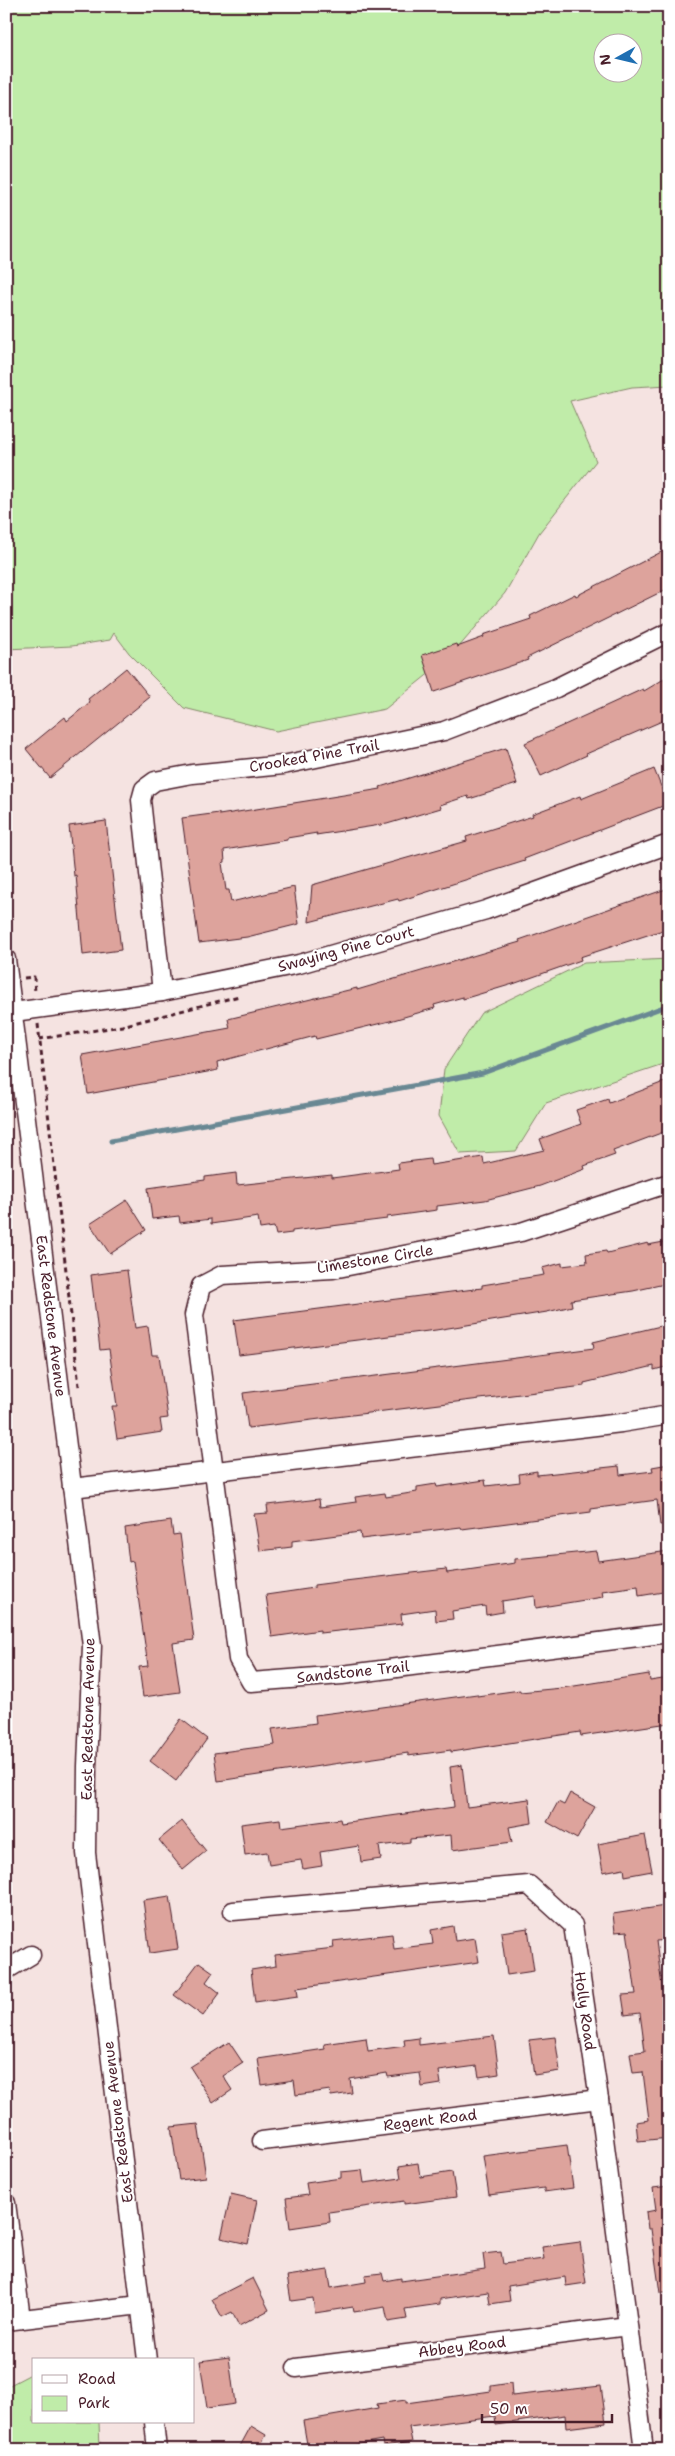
<svg xmlns="http://www.w3.org/2000/svg" width="675" height="2456" font-family="'Shantell Sans',sans-serif">
	<style>
		.green { fill: #c0eca9; stroke: #85866a; fill-rule: evenodd }
		.lines { fill: none; stroke-linecap: round; stroke-linejoin: round }
		.stream { stroke: #698893; stroke-width: 5 }
		.building { fill: #dda39c; stroke: #4a1f2b }
		.minor-casing { stroke: #4a1f2b; stroke-width: 21 }
		.path { stroke: #4a1f2b; stroke-width: 3; stroke-dasharray: 5 4; stroke-linecap: butt }
		.minor { stroke: #fff; stroke-width: 18 }
		.labels { text-anchor: middle; dominant-baseline: central; stroke-width: 4; stroke-linejoin: round; paint-order: stroke }
		.street-label { font-size: 15px; fill: #4a1f2b; stroke: #fff }
	</style>
	<rect width="100%" height="100%" fill="#f5e3e1"/>
	<filter id="ink" filterUnits="userSpaceOnUse"><feTurbulence type="fractalNoise" baseFrequency=".02" numOctaves="2"/><feDisplacementMap in="SourceGraphic" scale="10" xChannelSelector="R" yChannelSelector="G"/><feConvolveMatrix kernelMatrix="1 2 1 2 8 2 1 2 1" color-interpolation-filters="sRGB"/></filter>
	<g filter="url(#ink)">
		<g class="green">
			<path d="M 6,6 L 669,6 L 669,385 L 632,387 L 570,401 L 596,461 L 539,533 L 505,593 L 452,655 L 385,709 L 276,731 L 184,708 L 129,653 L 114,633 L 110,640 L 72,646 L 6,649 ZM 602,42 L 632,42 L 632,72 L 602,72 Z"/>
			<polygon points="669,959 669,1062 546,1103 516,1151 460,1154 439,1116 444,1069 481,1013 584,963"/>
			<polygon points="29,2375 34,2375 34,2422 99,2422 100,2450 6,2450 6,2387"/>
		</g>
		<g class="lines">
			<polyline class="stream" points="111,1141 483,1073 669,1005"/>
		</g>
		<g class="building">
			<polygon points="669,548 669,588 527,658 528,660 434,692 422,655 456,644 457,647 484,637 483,635 531,619 530,616 575,594 576,596"/>
			<polygon points="126,668 150,697 50,778 26,749 65,717 67,721 90,702 88,699"/>
			<polygon points="669,676 669,718 586,754 587,755 541,776 525,743 643,689 644,691"/>
			<polygon points="506,748 517,784 469,799 468,796 440,805 441,808 387,824 316,835 317,833 287,838 287,840 224,850 225,862 222,863 226,890 229,890 231,902 294,887 299,924 247,937 199,943 182,818 219,813 219,815 381,789 380,787"/>
			<polygon points="654,769 668,804 524,859 525,861 399,901 398,899 309,922 312,885 467,841 466,837 533,816 532,814 580,796 581,799"/>
			<polygon points="106,821 121,950 83,955 76,875 74,876 69,826"/>
			<polygon points="669,888 669,928 580,957 581,960 513,984 463,999 463,997 434,1005 435,1008 390,1021 316,1039 315,1036 217,1062 218,1070 88,1094 82,1055 230,1028 228,1019 357,988 357,990 520,942 519,940"/>
			<polygon points="669,1080 669,1130 613,1151 615,1155 584,1166 585,1169 540,1186 485,1200 437,1206 437,1210 387,1217 387,1219 292,1231 292,1233 276,1235 274,1227 260,1229 258,1217 211,1224 211,1219 180,1223 179,1216 152,1219 148,1188 205,1180 205,1177 236,1173 237,1185 332,1175 332,1178 399,1169 398,1163 430,1159 431,1165 483,1157 484,1164 544,1150 540,1139 581,1124 576,1110 608,1099 609,1103"/>
			<polygon points="127,1200 146,1230 110,1254 90,1224"/>
			<polygon points="669,1241 669,1283 633,1291 571,1300 572,1306 547,1312 436,1330 239,1355 234,1320 482,1288 482,1285 544,1275 542,1268 562,1263 562,1266 587,1263 586,1254 606,1251 607,1253 648,1243 648,1245"/>
			<polygon points="127,1270 135,1328 148,1326 152,1355 159,1355 168,1418 160,1419 162,1432 117,1439 112,1406 117,1406 109,1349 100,1350 91,1275"/>
			<polygon points="669,1324 669,1366 654,1370 654,1366 584,1383 584,1386 248,1428 243,1393 594,1348 593,1342"/>
			<polygon points="669,1464 669,1524 660,1525 657,1500 591,1509 591,1512 462,1529 461,1527 361,1539 360,1532 292,1541 292,1547 260,1551 254,1514 268,1513 267,1505 319,1499 320,1507 356,1502 355,1497 385,1493 386,1497 417,1492 417,1487 436,1484 437,1487 485,1480 486,1486 520,1482 519,1474 537,1471 537,1475 619,1466 620,1475 653,1471 652,1467"/>
			<polygon points="171,1521 173,1535 180,1534 194,1640 173,1643 180,1692 143,1697 139,1667 148,1666 133,1561 129,1562 125,1528"/>
			<polygon points="596,1551 598,1561 669,1551 669,1591 639,1596 638,1586 602,1591 603,1597 536,1608 535,1596 502,1601 503,1612 486,1615 485,1606 452,1611 453,1619 436,1621 435,1609 401,1614 402,1624 320,1633 320,1630 272,1637 266,1595 314,1588 314,1585 345,1581 446,1569 447,1573 515,1563 515,1559"/>
			<polygon points="649,1674 650,1681 669,1678 669,1723 581,1736 580,1732 451,1752 451,1750 408,1756 408,1753 218,1781 214,1753 275,1745 272,1729 316,1723 315,1715 346,1711 346,1712 477,1694 477,1696 520,1690 520,1692 562,1688"/>
			<polygon points="181,1719 207,1739 176,1781 150,1761"/>
			<polygon points="462,1765 467,1807 529,1799 532,1823 509,1827 512,1842 452,1850 451,1835 410,1839 410,1842 379,1846 381,1859 361,1862 359,1846 320,1852 322,1866 303,1869 301,1860 269,1865 267,1852 245,1855 241,1824 280,1819 281,1827 340,1819 341,1823 454,1807 450,1767"/>
			<polygon points="570,1793 595,1807 577,1839 547,1822 558,1802 564,1805"/>
			<polygon points="182,1821 206,1851 183,1870 159,1840"/>
			<polygon points="645,1835 652,1871 625,1876 624,1868 603,1872 598,1844"/>
			<polygon points="170,1896 178,1949 150,1953 143,1900"/>
			<polygon points="665,1906 669,1940 656,1941 665,2009 662,2010 667,2046 669,2045 669,2138 638,2141 636,2122 649,2120 643,2072 633,2073 630,2053 645,2051 640,2013 625,2015 622,1995 636,1994 627,1931 615,1932 613,1914"/>
			<polygon points="453,1926 455,1941 475,1938 479,1962 297,1988 298,1996 255,2002 251,1970 276,1966 275,1955 334,1948 333,1941 392,1934 394,1949 433,1944 431,1930"/>
			<polygon points="528,1928 534,1971 507,1975 501,1932"/>
			<polygon points="199,1962 213,1972 206,1982 220,1993 203,2016 174,1995"/>
			<polygon points="494,2036 499,2074 479,2077 477,2066 439,2071 441,2084 422,2087 420,2073 388,2077 387,2073 350,2079 352,2093 331,2096 330,2090 296,2095 294,2080 262,2085 258,2059 325,2049 324,2044 366,2038 368,2051 405,2046 404,2040 419,2038 419,2045"/>
			<polygon points="555,2037 560,2071 534,2075 529,2040"/>
			<polygon points="229,2042 243,2063 223,2076 232,2090 213,2103 190,2067"/>
			<polygon points="198,2124 206,2177 179,2180 171,2127"/>
			<polygon points="567,2145 573,2188 544,2192 544,2188 489,2195 483,2156"/>
			<polygon points="418,2163 420,2177 452,2172 456,2197 404,2204 404,2201 329,2212 330,2222 290,2228 286,2198 308,2195 306,2183 341,2178 341,2172 362,2170 364,2183 401,2178 399,2166"/>
			<polygon points="669,2186 669,2293 660,2293 651,2229 648,2229 646,2212 656,2210 653,2188"/>
			<polygon points="231,2194 257,2200 248,2244 221,2238"/>
			<polygon points="580,2242 586,2283 566,2286 565,2277 508,2286 510,2301 490,2304 488,2292 440,2299 440,2304 405,2309 407,2319 388,2322 385,2307 354,2312 353,2307 315,2313 313,2298 291,2301 287,2276 328,2270 331,2288 366,2282 365,2275 382,2273 384,2281 401,2278 401,2281 485,2269 483,2254 501,2252 503,2264 544,2259 542,2247"/>
			<polygon points="253,2278 269,2310 239,2326 232,2312 222,2317 212,2299"/>
			<polygon points="229,2357 235,2404 207,2408 200,2361"/>
			<polygon points="511,2383 512,2396 601,2386 606,2423 566,2428 565,2415 496,2425 495,2416 409,2427 412,2442 383,2446 382,2440 327,2450 308,2450 303,2421 378,2408 377,2404 406,2400 406,2403 491,2391 491,2386"/>
			<polygon points="251,2426 266,2435 258,2450 238,2450"/>
		</g>
		<g class="lines">
			<g class="minor-casing">
				<g id="minor">
					<polyline points="6,959 92,1646 87,1766 86,1853 147,2360"/>
					<polyline points="162,992 141,800 144,789 155,781 192,774 283,765 444,731 556,688 669,632"/>
					<polyline points="6,1013 162,992 299,964 486,910 669,844"/>
					<polyline points="669,1183 521,1232 333,1269 222,1275 201,1286 194,1315 238,1659 251,1682 342,1675 669,1633"/>
					<polyline points="72,1488 621,1423 669,1415"/>
					<polyline points="233,1911 529,1885 573,1925 599,2099 644,2450"/>
					<polyline points="6,1970 31,1955"/>
					<polyline points="262,2141 599,2099"/>
					<polyline points="6,2203 21,2319"/>
					<polyline points="6,2321 140,2305"/>
					<polyline points="296,2368 628,2326"/>
					<polyline points="154,2422 157,2450"/>
				</g>
			</g>
			<g class="path">
				<polyline points="24,978 34,977 35,993"/>
				<polyline points="38,1024 79,1386"/>
				<polyline points="39,1039 122,1026 239,996"/>
			</g>
			<use href="#minor" class="minor"/>
		</g>
	</g>
	<g class="labels">
		<g class="street-label">
			<text transform="translate(314 756) rotate(-10)">Crooked Pine Trail</text>
			<text transform="translate(346 949) rotate(-15)">Swaying Pine Court</text>
			<text transform="translate(375 1259) rotate(-9)">Limestone Circle</text>
			<text transform="translate(51 1316) rotate(83)">East Redstone Avenue</text>
			<text transform="translate(353 1672) rotate(-6)">Sandstone Trail</text>
			<text transform="translate(88 1719) rotate(-89)">East Redstone Avenue</text>
			<text transform="translate(585 2011) rotate(82)">Holly Road</text>
			<text transform="translate(430 2120) rotate(-7)">Regent Road</text>
			<text transform="translate(118 2122) rotate(-97)">East Redstone Avenue</text>
			<text transform="translate(462 2347) rotate(-7)">Abbey Road</text>
		</g>
	</g>
	<rect width="675" height="2456" fill="none" stroke="#fff" stroke-width="25"/>
	<rect x="12" y="12" width="650" height="2431" fill="none" stroke="#4a1f2b" stroke-width="2" filter="url(#ink)"/>
	<rect x="32" y="2358" width="162" height="65" fill="#ffffff" stroke="#b7a5aa"/>
	<rect x="42" y="2375" width="25" height="8" fill="#ffffff" stroke="#b7a5aa"/>
	<text x="78" y="2384" font-size="15" fill="#4a1f2b">Road</text>
	<rect x="42" y="2396" width="25" height="15" fill="#c0eca9" stroke="#b7a5aa"/>
	<text x="78" y="2408" font-size="15" fill="#4a1f2b">Park</text>
	<g transform="translate(618 58) rotate(262)"><circle r="24" fill="#ffffff" stroke="#b7a5aa"/>
	<path d="M0-4L9 19L0 12L-9 19Z" fill="#1f6fb2"/>
	<text y="-8" font-size="14" font-weight="bold" text-anchor="middle" fill="#4a1f2b">N</text>
	</g>
	<path d="M482 2414v8h130v-8" fill="none" stroke="#4a1f2b" stroke-width="2.5"/>
	<text x="490" y="2414" font-size="15" fill="#4a1f2b" stroke="#ffffff" stroke-width="4" paint-order="stroke">50 m</text>
</svg>
